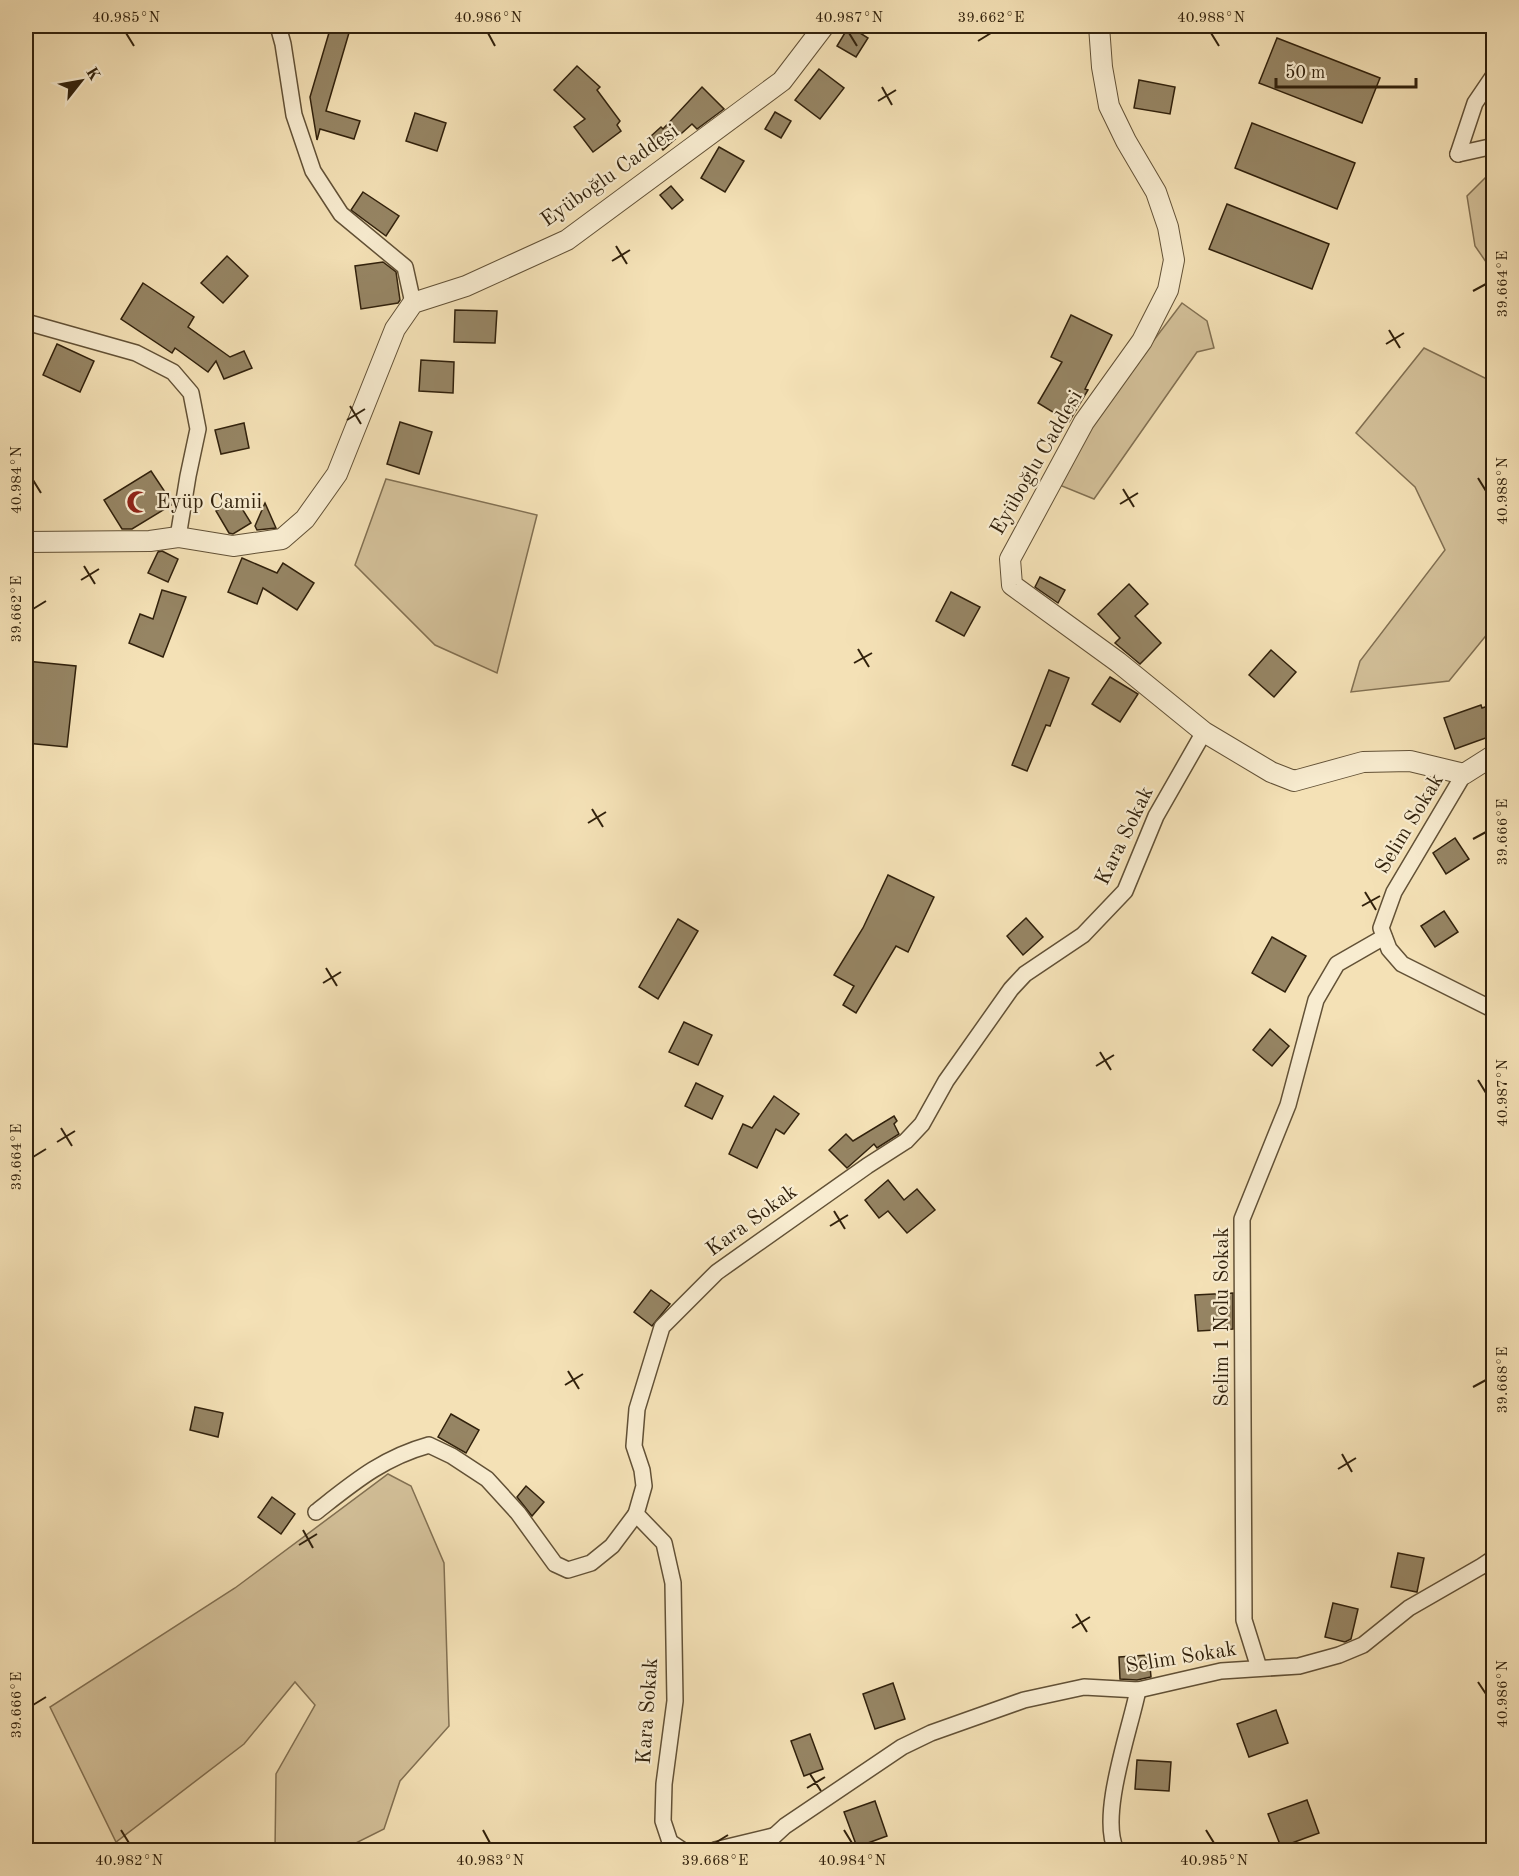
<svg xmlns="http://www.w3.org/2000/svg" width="1519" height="1876" font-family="'Old Standard TT',serif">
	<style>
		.green { fill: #d3c099; stroke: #827052; stroke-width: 1.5 }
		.building { fill: #968564; stroke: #31210c; stroke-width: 1.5 }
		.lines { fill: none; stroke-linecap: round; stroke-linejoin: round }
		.minor-casing { stroke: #625136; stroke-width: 18 }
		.tertiary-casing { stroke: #625136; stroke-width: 22 }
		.minor { stroke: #f8ecd0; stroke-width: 15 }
		.tertiary { stroke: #f8ecd0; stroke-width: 20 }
		.ticks { fill: none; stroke: #31210c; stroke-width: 2 }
		.labels { text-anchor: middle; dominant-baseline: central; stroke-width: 4.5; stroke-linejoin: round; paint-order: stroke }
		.street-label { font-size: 21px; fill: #31210c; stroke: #f8ecd0 }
		.poi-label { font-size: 21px; fill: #31210c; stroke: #f8ecd0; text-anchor: start }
		.neatline { fill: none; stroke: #31210c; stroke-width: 2 }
		.ticks-label { font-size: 15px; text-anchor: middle; fill: #31210c }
	</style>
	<rect width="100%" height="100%" fill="#f4e1b6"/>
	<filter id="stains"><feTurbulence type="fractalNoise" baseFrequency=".00333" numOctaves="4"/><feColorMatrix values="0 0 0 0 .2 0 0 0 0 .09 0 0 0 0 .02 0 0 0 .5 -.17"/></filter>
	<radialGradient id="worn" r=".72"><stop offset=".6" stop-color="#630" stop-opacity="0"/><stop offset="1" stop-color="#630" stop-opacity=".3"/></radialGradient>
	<g class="green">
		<polygon points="1493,170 1493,272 1475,246 1467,196"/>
		<polygon points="1182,303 1207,321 1214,348 1197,352 1094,499 1052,482 1091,423"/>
		<polygon points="1424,348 1493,382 1493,627 1449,681 1351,692 1360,661 1445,550 1415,487 1356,433"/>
		<polygon points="386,479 537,515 497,673 435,645 355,565"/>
		<polygon points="388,1474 411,1486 444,1563 449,1726 400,1781 384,1829 342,1850 275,1850 276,1774 315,1705 295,1682 244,1744 116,1842 50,1707 235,1588"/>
	</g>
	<g class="building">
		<polygon points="331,26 351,26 326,111 360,121 354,139 320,129 317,140 310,97"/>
		<polygon points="849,26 868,38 856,57 837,46"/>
		<polygon points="1277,38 1380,78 1362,123 1259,83"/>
		<polygon points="577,66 600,87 597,90 620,121 617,125 621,131 593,152 574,127 585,119 554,90"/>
		<polygon points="819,69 844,88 820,119 795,100"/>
		<polygon points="1139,80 1175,87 1170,114 1134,108"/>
		<polygon points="702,87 724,109 697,129 692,124 663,150 651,136 661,127 663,129"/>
		<polygon points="775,112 791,121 781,138 765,129"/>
		<polygon points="415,113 446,123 437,151 406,141"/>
		<polygon points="1252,123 1355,163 1337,209 1235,168"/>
		<polygon points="719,147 744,161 725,192 701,178"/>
		<polygon points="671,186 683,200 672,209 660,195"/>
		<polygon points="363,192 399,216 386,236 351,210"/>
		<polygon points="1227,204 1329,244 1312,289 1209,249"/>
		<polygon points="227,256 248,276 223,303 201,283"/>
		<polygon points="383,262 396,272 400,300 398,303 361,309 355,266"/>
		<polygon points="143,283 194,317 188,327 230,357 244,351 252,368 224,379 216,361 208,372 175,348 172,353 121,319"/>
		<polygon points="455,310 497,311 495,343 454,342"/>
		<polygon points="1071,315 1112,335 1085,389 1088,390 1069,422 1038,403 1062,362 1051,357"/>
		<polygon points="57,344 94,361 80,392 43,375"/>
		<polygon points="421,360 454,362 453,393 419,391"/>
		<polygon points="400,422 432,432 419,474 387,464"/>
		<polygon points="244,423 249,448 221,454 215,430"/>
		<polygon points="151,471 173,504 132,529 122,529 104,500"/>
		<polygon points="236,499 251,523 233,534 229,533 216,511"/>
		<polygon points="265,503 276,528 257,530 255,526"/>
		<polygon points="162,551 178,559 168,582 148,573 158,552"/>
		<polygon points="242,558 277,573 283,563 314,583 297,610 263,588 257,604 228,592"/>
		<polygon points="1040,577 1065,590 1058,603 1035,587"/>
		<polygon points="1129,584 1148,604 1135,616 1161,643 1140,664 1115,643 1120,638 1098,614"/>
		<polygon points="162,590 186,597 163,657 129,643 140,614 153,619"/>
		<polygon points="951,592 980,607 964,636 936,621"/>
		<polygon points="1271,650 1296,672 1274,697 1249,675"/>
		<polygon points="26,661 76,666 67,747 26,743"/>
		<polygon points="1049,670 1069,678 1050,726 1046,725 1027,771 1012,765"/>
		<polygon points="1110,677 1138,694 1120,722 1092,704"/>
		<polygon points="1494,704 1494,735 1455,749 1444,718 1481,705 1482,708"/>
		<polygon points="1455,838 1469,859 1446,874 1433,853"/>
		<polygon points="888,875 934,897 908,952 896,946 856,1013 843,1005 854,986 834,975 863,928"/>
		<polygon points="1444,911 1458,932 1435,947 1421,926"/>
		<polygon points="1026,918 1043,937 1023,955 1007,936"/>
		<polygon points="678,919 698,931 658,999 639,987"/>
		<polygon points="1272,937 1306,956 1285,992 1252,973"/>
		<polygon points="684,1022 712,1035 698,1065 669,1052"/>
		<polygon points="1270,1029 1289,1046 1272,1066 1253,1050"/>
		<polygon points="696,1083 723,1096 712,1119 685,1106"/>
		<polygon points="774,1096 799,1114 784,1134 776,1129 757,1168 729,1154 743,1124 752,1128"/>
		<polygon points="894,1116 897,1121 894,1124 899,1134 877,1148 874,1144 847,1168 829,1150 846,1134 853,1141"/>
		<polygon points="888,1180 904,1200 917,1189 935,1210 907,1233 888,1211 879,1218 865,1200"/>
		<polygon points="651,1290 670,1304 652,1326 634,1312"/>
		<polygon points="1233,1293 1233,1329 1198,1331 1195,1295"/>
		<polygon points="195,1407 223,1413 218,1437 190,1430"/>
		<polygon points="451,1414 479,1430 466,1453 438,1437"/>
		<polygon points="526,1486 544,1502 532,1516 517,1497"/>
		<polygon points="272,1497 295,1514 281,1534 258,1517"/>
		<polygon points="1398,1553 1424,1558 1417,1592 1391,1587"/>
		<polygon points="1333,1603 1358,1609 1351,1639 1345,1642 1325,1637"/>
		<polygon points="1149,1655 1151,1677 1137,1680 1120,1679 1119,1657"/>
		<polygon points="893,1683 905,1719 875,1729 863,1694"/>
		<polygon points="1276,1710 1288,1743 1249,1757 1237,1724"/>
		<polygon points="810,1734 823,1769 804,1776 791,1741"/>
		<polygon points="1137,1760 1171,1762 1169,1791 1135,1789"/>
		<polygon points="1307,1800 1319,1833 1281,1847 1268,1814"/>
		<polygon points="875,1801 887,1836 857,1847 844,1812"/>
	</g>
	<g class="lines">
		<g class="minor-casing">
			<g id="minor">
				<polyline points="278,26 283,44 294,115 313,171 341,214 405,267 413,303"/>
				<polyline points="1458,154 1475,103 1494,75"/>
				<polyline points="1458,154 1494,146"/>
				<polyline points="26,322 136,353 173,372 191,393 198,429 188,476 178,537"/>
				<polyline points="1464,774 1394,892 1381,928 1389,949 1402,964 1494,1010"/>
				<path d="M 316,1512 C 353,1483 382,1458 429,1445 L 452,1456 L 487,1479 L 518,1513 L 555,1564 L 568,1570 L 591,1563 L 612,1546 L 636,1514"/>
				<polyline points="1259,1668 1244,1620 1242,1219 1288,1105 1316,1000 1337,964 1384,937"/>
				<polyline points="682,1850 670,1842 663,1821 664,1784 675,1701 673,1583 664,1543 636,1514 644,1486 642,1470 634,1446 637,1409 662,1327 717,1272 867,1166 906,1141 922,1124 946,1081 1011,989 1025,974 1083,935 1125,891 1156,816 1204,732"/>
				<polyline points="715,1850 773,1836"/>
				<polyline points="759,1850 785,1826 902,1747 931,1733 1024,1700 1084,1687 1138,1690 1221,1671 1299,1666 1339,1655 1363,1645 1409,1608 1482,1566 1494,1558"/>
				<path d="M 1116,1850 C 1099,1815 1130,1730 1138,1690"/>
			</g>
		</g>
		<g class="tertiary-casing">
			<g id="tertiary">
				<polyline points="1099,26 1102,67 1109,106 1126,141 1156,192 1168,227 1174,260 1168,290 1142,341 1084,422 1010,559 1012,585 1118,662 1204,732 1271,772 1294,781 1363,762 1410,761 1464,774 1494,755"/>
				<polyline points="26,542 150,541 178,537 233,546 282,539 305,519 337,474 395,329 413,303 466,286 567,240 782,81 824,26"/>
			</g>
		</g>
		<use href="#minor" class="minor"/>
		<use href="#tertiary" class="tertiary"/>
	</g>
	<path class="ticks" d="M 126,33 L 134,46M 488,33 L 495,46M 849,33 L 857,46M 1211,33 L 1219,46M 978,41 L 991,33M 882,87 L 892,105M 878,101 L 896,90M 616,246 L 627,264M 612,261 L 630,250M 1473,291 L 1486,284M 1389,330 L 1400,348M 1386,344 L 1404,333M 350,406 L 361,424M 347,420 L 365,409M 1478,478 L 1486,491M 33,480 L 41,493M 1123,489 L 1134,507M 1120,504 L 1138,493M 84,566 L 95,584M 81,580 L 99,569M 33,609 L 46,601M 858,649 L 869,667M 854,663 L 872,653M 592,809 L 603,827M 588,823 L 606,812M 1473,839 L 1486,832M 1365,892 L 1376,910M 1362,906 L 1380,896M 326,968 L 337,986M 323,983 L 341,972M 1100,1052 L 1111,1070M 1096,1066 L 1114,1055M 1478,1080 L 1486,1093M 61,1128 L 72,1146M 57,1142 L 75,1131M 33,1157 L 46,1149M 834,1211 L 845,1229M 830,1226 L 848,1215M 568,1371 L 579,1389M 565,1385 L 583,1374M 1473,1387 L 1486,1380M 1342,1454 L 1352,1472M 1338,1469 L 1356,1458M 303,1530 L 313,1548M 299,1545 L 317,1534M 1076,1614 L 1087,1632M 1072,1628 L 1090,1617M 1478,1682 L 1486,1694M 33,1705 L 46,1697M 810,1774 L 821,1791M 807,1788 L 825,1777M 121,1830 L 129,1843M 483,1830 L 490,1843M 844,1830 L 852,1843M 1206,1830 L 1214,1843M 715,1843 L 728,1835"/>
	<defs>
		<g id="mosque-bare" transform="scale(1.8)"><path d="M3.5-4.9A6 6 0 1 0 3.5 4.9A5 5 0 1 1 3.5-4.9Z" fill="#8f2418" stroke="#f8ecd0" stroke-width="2.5" paint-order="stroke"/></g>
	</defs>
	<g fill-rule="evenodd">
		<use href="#mosque-bare" x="138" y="502"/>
	</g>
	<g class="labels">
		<g class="street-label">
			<text transform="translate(610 176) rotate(-35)">Eyüboğlu Caddesi</text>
			<text transform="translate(1037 463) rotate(-60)">Eyüboğlu Caddesi</text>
			<text transform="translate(1410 824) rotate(-59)">Selim Sokak</text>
			<text transform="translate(1125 836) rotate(-64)">Kara Sokak</text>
			<text transform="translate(752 1221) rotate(-36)">Kara Sokak</text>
			<text transform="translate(1222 1317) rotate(-90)">Selim 1 Nolu Sokak</text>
			<text transform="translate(1181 1658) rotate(-9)">Selim Sokak</text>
			<text transform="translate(648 1711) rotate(-86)">Kara Sokak</text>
		</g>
		<g class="poi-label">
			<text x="156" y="502">Eyüp Camii</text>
		</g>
	</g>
	<rect width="1519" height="1876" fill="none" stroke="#f4e1b6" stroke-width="66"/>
	<g transform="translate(81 81) rotate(59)" stroke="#f8ecd0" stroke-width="4.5" paint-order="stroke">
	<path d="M0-4.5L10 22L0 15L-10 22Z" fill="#31210c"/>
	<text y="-9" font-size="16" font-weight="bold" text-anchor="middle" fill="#31210c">K</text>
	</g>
	<path d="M1276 78v9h140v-9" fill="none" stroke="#31210c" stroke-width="3"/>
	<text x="1285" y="78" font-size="18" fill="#31210c" stroke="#f8ecd0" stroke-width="4.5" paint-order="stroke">50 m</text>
	<rect x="33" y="33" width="1453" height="1810" class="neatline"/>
	<g class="ticks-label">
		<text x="126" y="22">40.985°N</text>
		<text x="488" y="22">40.986°N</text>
		<text x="849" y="22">40.987°N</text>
		<text x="991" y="22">39.662°E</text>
		<text x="1211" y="22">40.988°N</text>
		<text transform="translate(1502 284) rotate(-90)" y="5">39.664°E</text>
		<text transform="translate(16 480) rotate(-90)" y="5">40.984°N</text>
		<text transform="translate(1502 491) rotate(-90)" y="5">40.988°N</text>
		<text transform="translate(16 609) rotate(-90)" y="5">39.662°E</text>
		<text transform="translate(1502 832) rotate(-90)" y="5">39.666°E</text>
		<text transform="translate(1502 1093) rotate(-90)" y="5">40.987°N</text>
		<text transform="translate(16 1157) rotate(-90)" y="5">39.664°E</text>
		<text transform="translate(1502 1380) rotate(-90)" y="5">39.668°E</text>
		<text transform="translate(1502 1694) rotate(-90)" y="5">40.986°N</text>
		<text transform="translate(16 1705) rotate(-90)" y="5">39.666°E</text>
		<text x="129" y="1865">40.982°N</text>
		<text x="490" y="1865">40.983°N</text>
		<text x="715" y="1865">39.668°E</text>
		<text x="852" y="1865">40.984°N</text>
		<text x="1214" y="1865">40.985°N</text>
	</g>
	<rect width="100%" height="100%" filter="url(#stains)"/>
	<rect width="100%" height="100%" fill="url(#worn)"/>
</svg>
